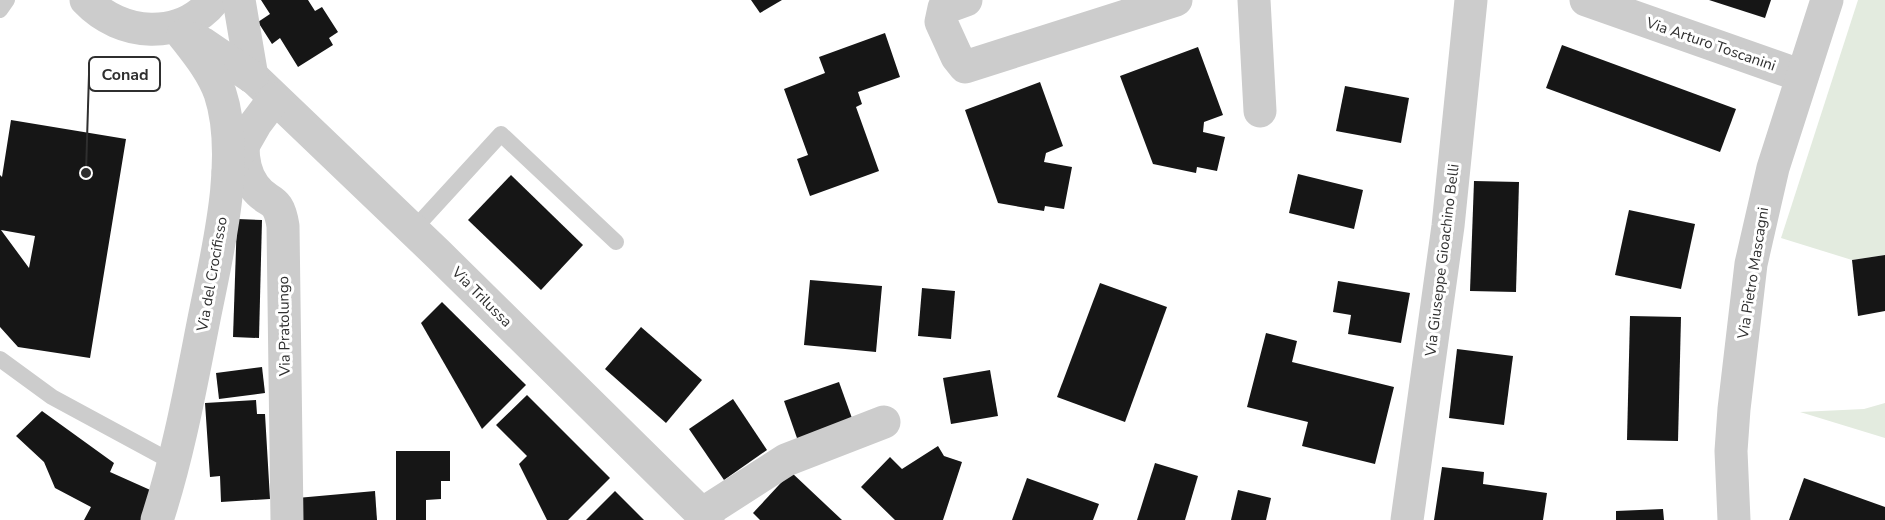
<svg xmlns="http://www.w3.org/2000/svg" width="1885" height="520" font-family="'Nunito Sans',sans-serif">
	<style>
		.green { fill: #e3ebdf }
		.building { fill: #161616; fill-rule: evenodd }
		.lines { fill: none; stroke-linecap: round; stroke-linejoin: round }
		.service { stroke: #ccc; stroke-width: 16 }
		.minor { stroke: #ccc; stroke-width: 33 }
		.tertiary { stroke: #ccc; stroke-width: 33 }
		.labels { text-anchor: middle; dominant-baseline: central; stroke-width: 6; stroke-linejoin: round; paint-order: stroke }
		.street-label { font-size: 15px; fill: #2f2f2f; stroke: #fff }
		.leader { fill: none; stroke: #2f2f2f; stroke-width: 2 }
		.callout-dot { fill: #2f2f2f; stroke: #fff; stroke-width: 2 }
		.callout { fill: #fff; stroke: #2f2f2f; stroke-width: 2 }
		.callout-label { font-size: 16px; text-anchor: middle; font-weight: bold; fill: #2f2f2f }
	</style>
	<rect width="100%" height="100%" fill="#fff"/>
	<g class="green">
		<polygon points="1858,0 1885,0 1885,255 1852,260 1781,238"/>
		<polygon points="1885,403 1885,438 1800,412 1864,409"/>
	</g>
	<g class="building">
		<polygon points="261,0 308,0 315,11 322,7 338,32 329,38 333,45 298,67 280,38 272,44 258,22 270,14"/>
		<polygon points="751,0 782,0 760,13"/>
		<polygon points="1709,0 1771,0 1765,18"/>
		<polygon points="885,33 900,77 858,92 862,104 856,107 879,171 810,196 797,159 808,155 784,89 825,73 819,57"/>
		<polygon points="1562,45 1736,109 1720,152 1546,88"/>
		<polygon points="1198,47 1223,115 1204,122 1203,132 1225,137 1217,171 1197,167 1196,173 1153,164 1120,76"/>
		<polygon points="1040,82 1063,146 1046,153 1044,162 1072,167 1064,209 1045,206 1044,211 998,203 965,110"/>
		<polygon points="1345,86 1409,98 1401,143 1336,131"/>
		<path d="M 11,120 L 126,139 L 90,358 L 18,347 L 0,327 L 0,175 L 2,177 ZM 1,230 L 35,236 L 29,268 Z"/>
		<polygon points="1298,174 1363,190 1354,229 1289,213"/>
		<polygon points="511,175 583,245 541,290 468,220"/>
		<polygon points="1474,181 1519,182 1516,292 1470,291"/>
		<polygon points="1629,210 1695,224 1681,289 1615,275"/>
		<polygon points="237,219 262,220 259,338 233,337"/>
		<polygon points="1885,255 1885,311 1858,316 1852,260"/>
		<polygon points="810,280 882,286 876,352 804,345"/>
		<polygon points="1338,281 1410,293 1401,343 1348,334 1351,315 1333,312"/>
		<polygon points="1100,283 1167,307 1125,422 1057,397"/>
		<polygon points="922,288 955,291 951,339 918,336"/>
		<polygon points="442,302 526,385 482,429 421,323"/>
		<polygon points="1630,316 1681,317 1678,441 1627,440"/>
		<polygon points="641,327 702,380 666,423 605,369"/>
		<polygon points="1266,333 1297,341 1292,362 1394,387 1375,464 1302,446 1308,422 1247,407"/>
		<polygon points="1457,349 1513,356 1504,425 1449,418"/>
		<polygon points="262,367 265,393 219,399 216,373"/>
		<polygon points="990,370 998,416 951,424 943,378"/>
		<polygon points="839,382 853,421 798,441 784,401"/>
		<polygon points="527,395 610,478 568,520 547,520 519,464 527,456 496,425"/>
		<polygon points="733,399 767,450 724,480 689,429"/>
		<polygon points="256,400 257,414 265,414 270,499 221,502 220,476 210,477 205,403"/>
		<polygon points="42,411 114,463 110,472 157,493 144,520 84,520 91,507 55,488 44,462 16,436"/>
		<polygon points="938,446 944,456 962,462 943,520 895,520 861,487 890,457 902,469"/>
		<polygon points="396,451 450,451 450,481 441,481 441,499 426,500 426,520 396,520"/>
		<polygon points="1155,463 1198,476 1185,520 1137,520"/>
		<polygon points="1442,467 1484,472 1483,484 1547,493 1543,520 1434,520"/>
		<polygon points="791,472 842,520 760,520 753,513"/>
		<polygon points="1027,478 1099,504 1093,520 1012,520"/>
		<polygon points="1804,478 1885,507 1885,520 1789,520"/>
		<polygon points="1238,490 1271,498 1266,520 1231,520"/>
		<polygon points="375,491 377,520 299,520 297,498"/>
		<polygon points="615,491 644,520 586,520"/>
		<polygon points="1663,509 1664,520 1616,520 1616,511"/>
	</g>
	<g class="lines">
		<g class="service">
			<polyline points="0,10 7,0"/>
			<polyline points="413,230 501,134 616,242"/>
			<polyline points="0,359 52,397 174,463"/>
		</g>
		<g class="minor">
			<polyline points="966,0 944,8 941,22 957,57 965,67 1176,0"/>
			<polyline points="1254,0 1260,111"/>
			<polyline points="1586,0 1802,76"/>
			<polyline points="254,78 438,254 708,520"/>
			<path d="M 243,146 C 243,160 245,174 254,186 C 268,206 278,194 283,226 L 287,520"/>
			<polyline points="702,514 786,460 884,422"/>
			<polyline points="1407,520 1448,226 1471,0"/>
			<polyline points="1734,520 1731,451 1734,409 1751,264 1773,168 1827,0"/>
		</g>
		<g class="tertiary">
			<path d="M 86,0 C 121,37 181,41 214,0"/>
			<polyline points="239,0 252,77"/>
			<polyline points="193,39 202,43 252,77"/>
			<polyline points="228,172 256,123 274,99"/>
			<path d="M 157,520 C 178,456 190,390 203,324 C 216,257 242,159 220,93 C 212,71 197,53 183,35"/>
		</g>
	</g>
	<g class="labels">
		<g class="street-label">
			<text transform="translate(1711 44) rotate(19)">Via Arturo Toscanini</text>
			<text transform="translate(1442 260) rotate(-83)">Via Giuseppe Gioachino Belli</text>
			<text transform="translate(1753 273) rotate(-81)">Via Pietro Mascagni</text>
			<text transform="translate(212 274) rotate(-80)">Via del Crocifisso</text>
			<text transform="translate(482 297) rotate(45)">Via Trilussa</text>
			<text transform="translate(284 326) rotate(-91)">Via Pratolungo</text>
		</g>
	</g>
	<path class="leader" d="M86 173L89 74"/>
	<circle class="callout-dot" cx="86" cy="173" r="6"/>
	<rect class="callout" x="89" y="57" width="71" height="34" rx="6"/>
	<g class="callout-label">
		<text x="125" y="80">Conad</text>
	</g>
</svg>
